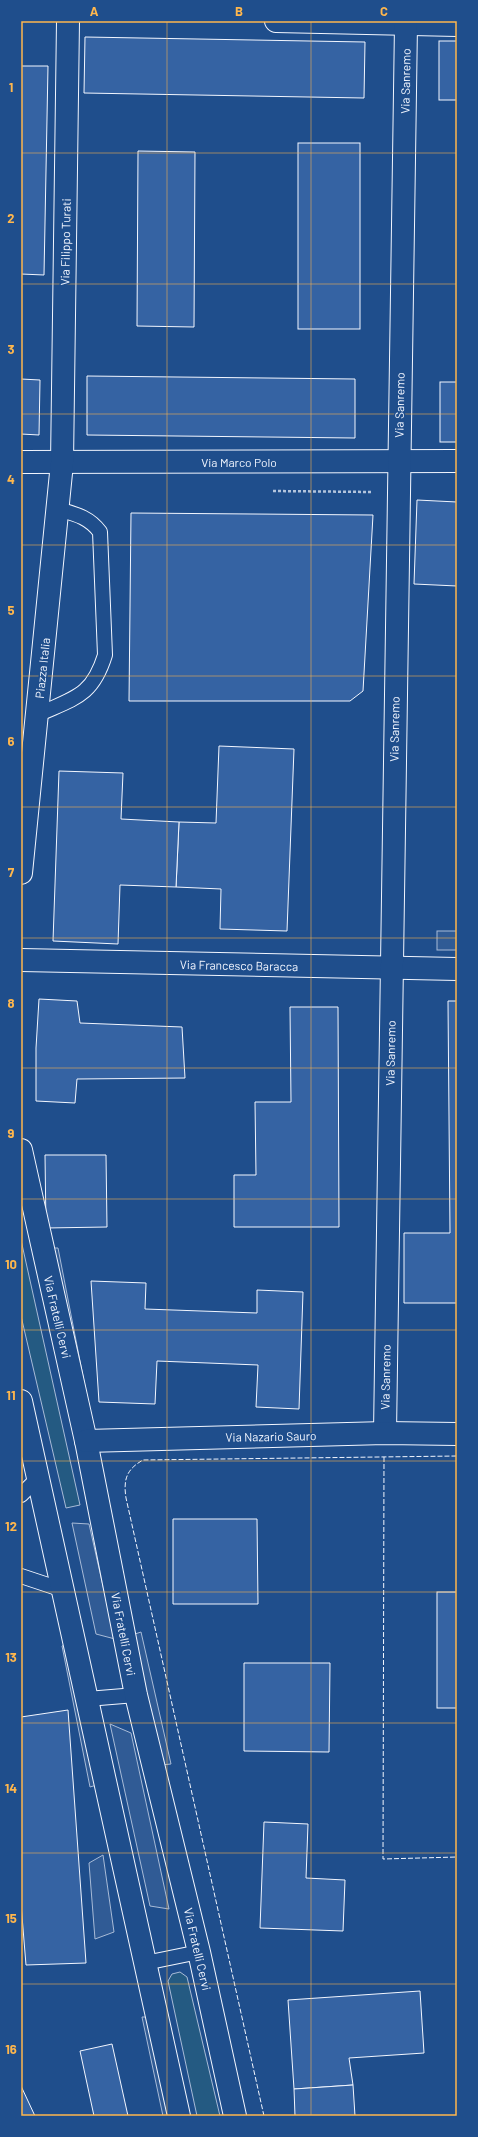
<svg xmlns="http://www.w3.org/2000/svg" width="478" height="2137" font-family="Barlow,sans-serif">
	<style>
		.green { fill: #245a82; stroke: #a8bbd7 }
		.parking { fill: #305b95; stroke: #a8bbd7 }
		.building { fill: #3563a3; stroke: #f2f6ff }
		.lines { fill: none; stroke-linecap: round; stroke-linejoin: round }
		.service-casing { stroke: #f2f6ff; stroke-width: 16 }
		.minor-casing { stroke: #f2f6ff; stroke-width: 24 }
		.path { stroke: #b3c4dc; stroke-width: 2.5; stroke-dasharray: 3 2; stroke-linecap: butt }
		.service { stroke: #1f4e8c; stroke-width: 14 }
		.minor { stroke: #1f4e8c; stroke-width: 22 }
		.fence { stroke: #f2f6ff; stroke-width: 1; stroke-dasharray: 5 2; stroke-linecap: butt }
		.grid { fill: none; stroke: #ffb74d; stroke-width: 1; stroke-opacity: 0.55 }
		.labels { text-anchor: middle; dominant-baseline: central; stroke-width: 3; stroke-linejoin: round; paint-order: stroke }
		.street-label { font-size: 12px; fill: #f2f6ff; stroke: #1f4e8c }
		.neatline { fill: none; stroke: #ffb74d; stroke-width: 1.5 }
		.grid-label { font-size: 13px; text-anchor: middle; font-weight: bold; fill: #ffb74d }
	</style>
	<rect width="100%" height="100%" fill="#1f4e8c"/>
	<g class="green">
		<polygon points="21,1240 80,1505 66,1508 21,1316"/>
		<polygon points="180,1972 187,1977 220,2116 197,2116 168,1981 172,1974"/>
	</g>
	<g class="parking">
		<rect x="437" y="931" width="20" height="19"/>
		<polygon points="48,1248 58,1248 87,1397"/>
		<polygon points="72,1523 89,1524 115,1639 96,1634"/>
		<polygon points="141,1632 171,1764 161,1765 132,1635"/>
		<polygon points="69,1643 100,1784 90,1787 62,1646"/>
		<polygon points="110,1724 131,1733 169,1909 150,1906"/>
		<polygon points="103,1855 114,1932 95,1939 89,1863"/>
		<polygon points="142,2017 149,2017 172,2116 163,2116"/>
	</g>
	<g class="building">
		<polygon points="85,37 365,42 364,98 84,93"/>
		<rect x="439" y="41" width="18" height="59"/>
		<polygon points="21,66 48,66 44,275 21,274"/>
		<rect x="298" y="143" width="62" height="186"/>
		<polygon points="138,151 195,152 194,327 137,326"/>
		<polygon points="87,376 355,379 355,438 87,435"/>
		<polygon points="21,379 40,380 39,435 21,434"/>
		<rect x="440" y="382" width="17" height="60"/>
		<polygon points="417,500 457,502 457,586 414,584"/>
		<polygon points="131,513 373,515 363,691 350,701 129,701"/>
		<polygon points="219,746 294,749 287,931 220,929 221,889 176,887 179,822 216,823"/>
		<polygon points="59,771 123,773 121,819 179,822 176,887 120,885 118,944 53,941"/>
		<polygon points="39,999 77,1001 80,1023 182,1027 185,1078 77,1079 75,1103 36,1101 36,1048"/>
		<polygon points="448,1001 457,1001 457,1303 404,1303 404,1233 450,1233"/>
		<polygon points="290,1007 338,1007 339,1227 234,1227 234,1175 256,1175 255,1102 291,1102"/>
		<polygon points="45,1155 106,1155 107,1227 46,1228"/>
		<polygon points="91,1281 146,1283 145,1309 257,1313 257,1290 303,1292 299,1409 256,1407 258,1365 157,1361 155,1404 99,1402"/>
		<polygon points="173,1519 257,1519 258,1604 173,1604"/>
		<rect x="437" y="1592" width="20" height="116"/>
		<polygon points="244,1663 330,1663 329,1752 244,1751"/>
		<polygon points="68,1710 86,1963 26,1965 21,1904 21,1717"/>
		<polygon points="264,1822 308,1824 306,1878 345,1880 343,1931 260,1928"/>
		<polygon points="420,1991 424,2053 349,2058 353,2085 294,2089 288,2000"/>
		<polygon points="112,2044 128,2116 94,2116 80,2051"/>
		<polygon points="353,2085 355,2116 295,2116 294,2089"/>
		<polygon points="21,2086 35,2116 21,2116"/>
	</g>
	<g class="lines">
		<g class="service-casing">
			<g id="service">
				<path d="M 37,715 C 74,698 92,697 105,655 L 100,532 C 89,517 75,514 58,509"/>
				<polyline points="21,1495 38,1478"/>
				<polyline points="21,1576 63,1590"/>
				<polyline points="87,1699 136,1695"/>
				<polyline points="145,1963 199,1952"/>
			</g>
		</g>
		<g class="minor-casing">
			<g id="minor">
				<polyline points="276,21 457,25"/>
				<polyline points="21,462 457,461"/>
				<polyline points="21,873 62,463 68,21"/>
				<polyline points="21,960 457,969"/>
				<polyline points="21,1150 86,1441 136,1695 199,1952 235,2116"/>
				<polyline points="21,1401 179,2116"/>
				<polyline points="385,1433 406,24"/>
				<polyline points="86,1441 385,1433 457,1434"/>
			</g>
		</g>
		<polyline class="path" points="273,491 372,492"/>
		<use href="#service" class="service"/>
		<use href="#minor" class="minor"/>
		<g class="fence">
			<polyline points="384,1457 383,1859 457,1857"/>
			<path d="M 264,2116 L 126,1498 C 123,1479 127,1469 143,1460 L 457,1456"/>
		</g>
	</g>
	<path class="grid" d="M 167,21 L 167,2116M 311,21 L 311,2116M 21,153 L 457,153M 21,284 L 457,284M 21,414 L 457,414M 21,545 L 457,545M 21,676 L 457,676M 21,807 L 457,807M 21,938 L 457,938M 21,1068 L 457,1068M 21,1199 L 457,1199M 21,1330 L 457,1330M 21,1461 L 457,1461M 21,1592 L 457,1592M 21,1723 L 457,1723M 21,1853 L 457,1853M 21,1984 L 457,1984"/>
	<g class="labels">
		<g class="street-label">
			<text transform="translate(405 81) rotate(-89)">Via Sanremo</text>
			<text transform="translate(65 242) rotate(-89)">Via Filippo Turati</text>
			<text transform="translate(399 405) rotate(-89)">Via Sanremo</text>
			<text x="239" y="462">Via Marco Polo</text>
			<text transform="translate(42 668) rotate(-84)">Piazza Italia</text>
			<text transform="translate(394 729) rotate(-89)">Via Sanremo</text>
			<text transform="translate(239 965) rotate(1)">Via Francesco Baracca</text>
			<text transform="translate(390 1053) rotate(-89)">Via Sanremo</text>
			<text transform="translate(58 1317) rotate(77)">Via Fratelli Cervi</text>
			<text transform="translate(385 1377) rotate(-89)">Via Sanremo</text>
			<text transform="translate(271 1436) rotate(-1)">Via Nazario Sauro</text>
			<text transform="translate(124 1634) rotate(79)">Via Fratelli Cervi</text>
			<text transform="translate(198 1949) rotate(77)">Via Fratelli Cervi</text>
		</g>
	</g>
	<rect width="478" height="2137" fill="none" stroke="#1f4e8c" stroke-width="44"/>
	<rect x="22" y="22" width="434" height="2093" class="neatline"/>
	<g class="grid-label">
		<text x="94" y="16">A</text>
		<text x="239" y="16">B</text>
		<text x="384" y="16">C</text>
		<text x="11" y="92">1</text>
		<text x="11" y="223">2</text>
		<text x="11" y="354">3</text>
		<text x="11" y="484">4</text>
		<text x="11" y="615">5</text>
		<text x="11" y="746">6</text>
		<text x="11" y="877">7</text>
		<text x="11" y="1008">8</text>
		<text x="11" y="1138">9</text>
		<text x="11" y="1269">10</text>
		<text x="11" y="1400">11</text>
		<text x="11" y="1531">12</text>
		<text x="11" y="1662">13</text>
		<text x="11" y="1793">14</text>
		<text x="11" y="1923">15</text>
		<text x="11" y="2054">16</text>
	</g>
</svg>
